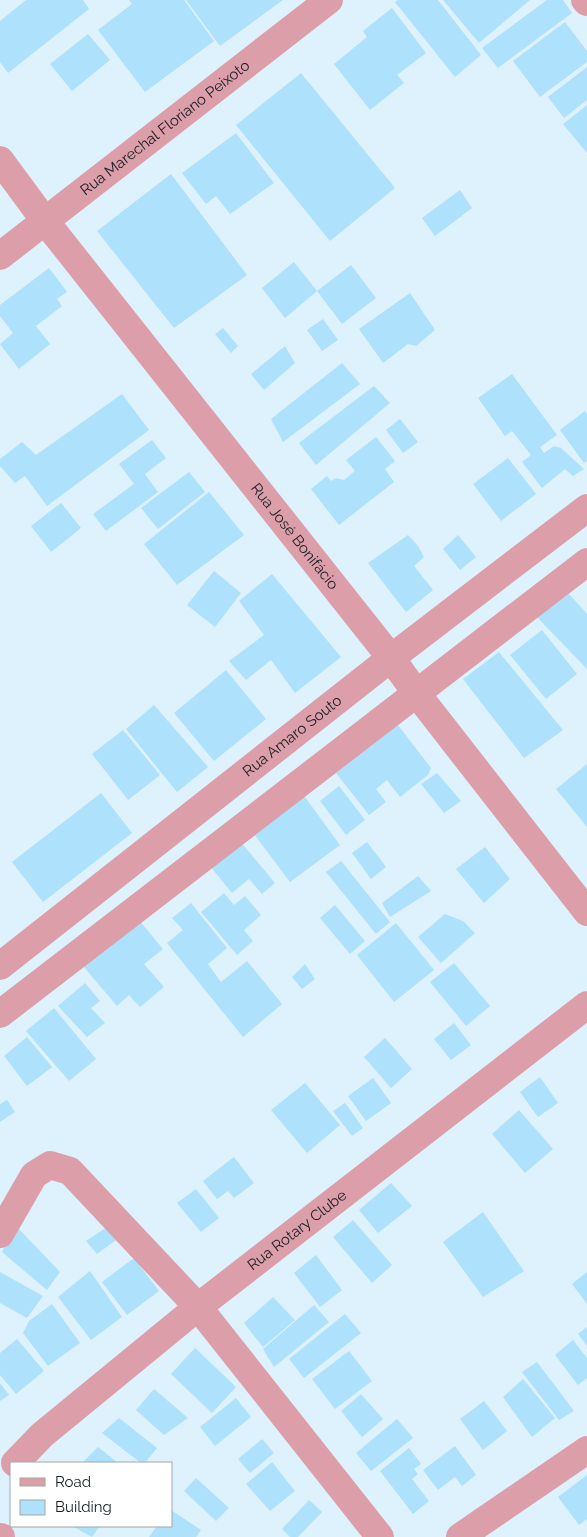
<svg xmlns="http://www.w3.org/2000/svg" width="587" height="1537" font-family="Raleway,sans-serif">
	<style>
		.building { fill: #aee1fb }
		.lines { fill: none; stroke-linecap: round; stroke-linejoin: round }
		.minor { stroke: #dc9ea9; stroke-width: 28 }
		.tertiary { stroke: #dc9ea9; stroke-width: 28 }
		.labels { text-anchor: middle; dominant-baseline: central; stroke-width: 4; stroke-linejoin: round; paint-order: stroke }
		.street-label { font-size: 15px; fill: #171f23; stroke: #fff }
	</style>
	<rect width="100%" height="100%" fill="#ddf2fd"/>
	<g class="building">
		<polygon points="26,0 83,0 89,9 8,73 0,62 0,21"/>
		<polygon points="129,0 184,0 214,41 145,92 98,30 132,4"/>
		<polygon points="186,0 283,0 220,46"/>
		<polygon points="398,0 438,0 481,55 455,77 395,2"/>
		<polygon points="443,0 530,0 479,43"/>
		<polygon points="547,0 563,0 572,13 498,68 482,48"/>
		<polygon points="392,8 426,53 397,75 404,83 370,110 334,64 367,37 363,31"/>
		<polygon points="565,22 587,51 587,62 540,97 513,61"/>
		<polygon points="88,34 110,60 72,91 50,64"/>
		<polygon points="587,67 587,100 564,118 548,97"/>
		<polygon points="301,73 395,188 330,241 236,125"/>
		<polygon points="587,105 587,153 563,124"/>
		<polygon points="236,133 274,183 230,214 216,196 206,204 182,173"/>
		<polygon points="171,174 247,275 174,328 97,231"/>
		<polygon points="460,190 472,208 435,236 422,218"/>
		<polygon points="294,262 317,291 351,265 376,298 342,324 317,291 285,318 262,288"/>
		<polygon points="49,268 67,292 57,299 62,306 36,326 50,344 19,369 0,344 13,333 0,316 0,305"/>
		<polygon points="410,293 435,330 416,346 408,344 383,363 359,329"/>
		<polygon points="323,319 338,340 322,351 307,330"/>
		<polygon points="223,328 238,346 231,353 215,334"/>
		<polygon points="285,346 295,363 264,390 251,374"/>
		<polygon points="342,363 360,384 283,442 271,419"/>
		<polygon points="512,374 557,435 540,447 544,453 554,446 561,448 584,469 573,476 565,469 542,488 522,462 531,455 512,431 505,436 478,398"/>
		<polygon points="374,386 390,403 316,465 299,443"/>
		<polygon points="122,394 149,430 47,506 25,476 15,483 0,466 0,459 22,442 36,455"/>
		<polygon points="585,411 587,414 587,461 584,463 560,430"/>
		<polygon points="400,419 418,442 403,453 386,430"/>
		<polygon points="376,437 395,461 385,469 394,482 339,525 311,489 327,476 331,481 336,478 344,480 355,471 346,460"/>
		<polygon points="152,440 166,458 145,474 158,492 106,531 93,514 134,484 119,464"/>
		<polygon points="508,458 536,494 501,521 473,484"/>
		<polygon points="189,472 205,492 158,529 141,508"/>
		<polygon points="209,492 244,535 177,585 144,544"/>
		<polygon points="61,503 81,528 51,552 31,526"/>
		<polygon points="408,535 418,546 424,557 414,566 433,590 406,612 368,563"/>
		<polygon points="458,535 476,557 460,570 443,549"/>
		<polygon points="214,571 241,593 215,627 187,605"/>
		<polygon points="272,574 341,657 295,693 271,660 246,680 229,661 264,635 239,601"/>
		<polygon points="569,594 587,614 587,669 537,617"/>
		<polygon points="542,630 577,674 546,699 510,655"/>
		<polygon points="499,652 563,730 524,758 463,679"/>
		<polygon points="226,670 266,719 214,761 174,713"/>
		<polygon points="154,705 208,767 177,792 126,729"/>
		<polygon points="398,725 431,768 428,775 400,797 387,780 376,789 386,802 369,815 336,773"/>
		<polygon points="123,730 160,775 128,800 92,754"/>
		<polygon points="587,764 587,827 556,789"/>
		<polygon points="437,773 461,801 444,813 421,784"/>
		<polygon points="339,786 365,820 346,835 320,801"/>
		<polygon points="101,793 132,833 43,902 12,862"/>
		<polygon points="302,793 340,845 290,882 251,830"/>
		<polygon points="240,841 275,883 262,894 249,879 232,893 210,866"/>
		<polygon points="367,842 386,867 371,879 352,853"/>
		<polygon points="485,847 510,879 484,903 456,869"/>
		<polygon points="341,861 390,922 376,934 326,872"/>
		<polygon points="418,876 431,891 390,917 382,903"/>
		<polygon points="224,893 234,905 245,896 261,915 244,930 253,941 237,955 201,912"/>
		<polygon points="191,903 227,948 208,964 221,982 247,961 282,1004 243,1037 167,943 183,930 172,918"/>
		<polygon points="335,905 365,941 350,954 320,918"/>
		<polygon points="445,914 463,921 475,933 441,963 418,937"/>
		<polygon points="138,919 163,949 144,964 164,987 140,1007 129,995 117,1006 83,966"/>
		<polygon points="396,923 434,970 394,1002 357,955"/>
		<polygon points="454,963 490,1006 466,1026 430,982"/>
		<polygon points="305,964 315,979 302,989 292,977"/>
		<polygon points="85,983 100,1001 91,1008 105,1023 87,1037 58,1006"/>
		<polygon points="54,1008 96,1059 69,1081 26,1031"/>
		<polygon points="454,1023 471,1045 451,1060 434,1039"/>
		<polygon points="27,1037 52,1067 27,1086 4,1056"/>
		<polygon points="385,1038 412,1069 391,1088 364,1057"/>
		<polygon points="540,1077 558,1103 538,1117 520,1092"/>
		<polygon points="373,1078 391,1103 366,1121 348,1096"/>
		<polygon points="305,1083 340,1125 307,1153 271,1110"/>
		<polygon points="7,1100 15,1112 0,1122 0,1104"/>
		<polygon points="345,1103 363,1128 352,1136 333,1111"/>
		<polygon points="519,1110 553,1149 525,1173 492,1134"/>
		<polygon points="234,1157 254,1183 234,1198 228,1191 217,1199 203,1181"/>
		<polygon points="391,1183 412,1206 378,1233 359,1210"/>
		<polygon points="196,1189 219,1218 201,1232 177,1203"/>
		<polygon points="483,1212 524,1271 483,1297 443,1242"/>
		<polygon points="353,1220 392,1265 372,1283 333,1237"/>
		<polygon points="15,1225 60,1272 47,1290 2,1252"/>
		<polygon points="107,1227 116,1240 97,1254 86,1241"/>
		<polygon points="316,1255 342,1290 320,1307 294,1273"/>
		<polygon points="134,1258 159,1291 127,1315 102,1282"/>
		<polygon points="90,1271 122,1317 91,1340 58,1297"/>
		<polygon points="0,1272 43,1296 27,1318 0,1303"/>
		<polygon points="587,1272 587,1304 572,1284"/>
		<polygon points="273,1297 295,1320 263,1347 244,1323"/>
		<polygon points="52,1304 80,1343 48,1366 23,1333 29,1321"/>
		<polygon points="314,1305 329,1322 274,1367 263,1349"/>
		<polygon points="345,1314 361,1333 304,1378 289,1359"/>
		<polygon points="587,1327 587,1346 578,1334"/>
		<polygon points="17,1339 44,1371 16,1394 0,1375 0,1353"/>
		<polygon points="573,1340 587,1358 587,1378 578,1385 555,1355"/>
		<polygon points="195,1348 236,1387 212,1413 171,1374"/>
		<polygon points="349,1351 372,1381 335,1409 312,1379"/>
		<polygon points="537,1362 574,1411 559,1420 522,1372"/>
		<polygon points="523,1379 555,1418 532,1437 503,1397"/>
		<polygon points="0,1383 9,1395 0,1401"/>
		<polygon points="154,1389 188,1418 164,1435 136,1410"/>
		<polygon points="361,1394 383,1419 362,1437 341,1411"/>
		<polygon points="236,1398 251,1417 215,1446 200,1427"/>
		<polygon points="484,1401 507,1431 483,1450 460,1419"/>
		<polygon points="119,1418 157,1448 145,1463 141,1463 102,1433"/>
		<polygon points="397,1419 413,1438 371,1471 356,1453"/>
		<polygon points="262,1439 274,1453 250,1473 238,1459"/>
		<polygon points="455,1446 476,1475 462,1486 455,1477 438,1490 423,1470"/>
		<polygon points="98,1447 118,1463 82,1463"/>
		<polygon points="409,1448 421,1464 414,1469 418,1474 412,1479 429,1501 413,1514 380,1471"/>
		<polygon points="272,1462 295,1491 270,1511 246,1484"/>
		<polygon points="587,1475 587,1519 579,1525 558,1497"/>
		<polygon points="196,1478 229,1508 216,1521 184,1491"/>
		<polygon points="309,1500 322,1512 298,1537 290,1537 282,1529"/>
		<polygon points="171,1510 201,1530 196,1537 149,1537 157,1526 171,1526"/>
		<polygon points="72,1526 100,1526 92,1537"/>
	</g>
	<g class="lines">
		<g class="minor">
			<polyline points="585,0 587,2"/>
			<path id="s1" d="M 0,160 L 45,221 L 391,658 L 417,694 L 587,912"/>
			<path id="s2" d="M 0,256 L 329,0"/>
			<polyline points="0,1234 34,1175 50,1165 70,1171 198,1307 380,1537"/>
			<path id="s3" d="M 15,1463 L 42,1435 L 198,1307 L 587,1005"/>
			<polyline points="0,1537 1,1537"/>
			<polyline points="460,1537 587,1450"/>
		</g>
		<g class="tertiary">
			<path id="s4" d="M 0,966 L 391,658 L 587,508"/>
			<polyline points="0,1014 587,562"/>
		</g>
	</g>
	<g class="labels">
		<g class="street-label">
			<text stroke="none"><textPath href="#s2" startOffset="209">Rua Marechal Floriano Peixoto</textPath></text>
			<text stroke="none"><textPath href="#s1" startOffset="478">Rua José Bonifácio</textPath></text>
			<text stroke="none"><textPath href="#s4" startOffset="372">Rua Amaro Souto</textPath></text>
			<text stroke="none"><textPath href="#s3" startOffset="366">Rua Rotary Clube</textPath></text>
		</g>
	</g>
	<rect x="10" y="1462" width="162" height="65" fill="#ffffff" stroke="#a2a5a7"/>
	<rect x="20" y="1478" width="25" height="8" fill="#dc9ea9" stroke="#a2a5a7"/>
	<text x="55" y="1487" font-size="15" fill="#171f23">Road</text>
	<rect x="20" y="1500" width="25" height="15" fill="#aee1fb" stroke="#a2a5a7"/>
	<text x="55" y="1512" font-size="15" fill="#171f23">Building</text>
</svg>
